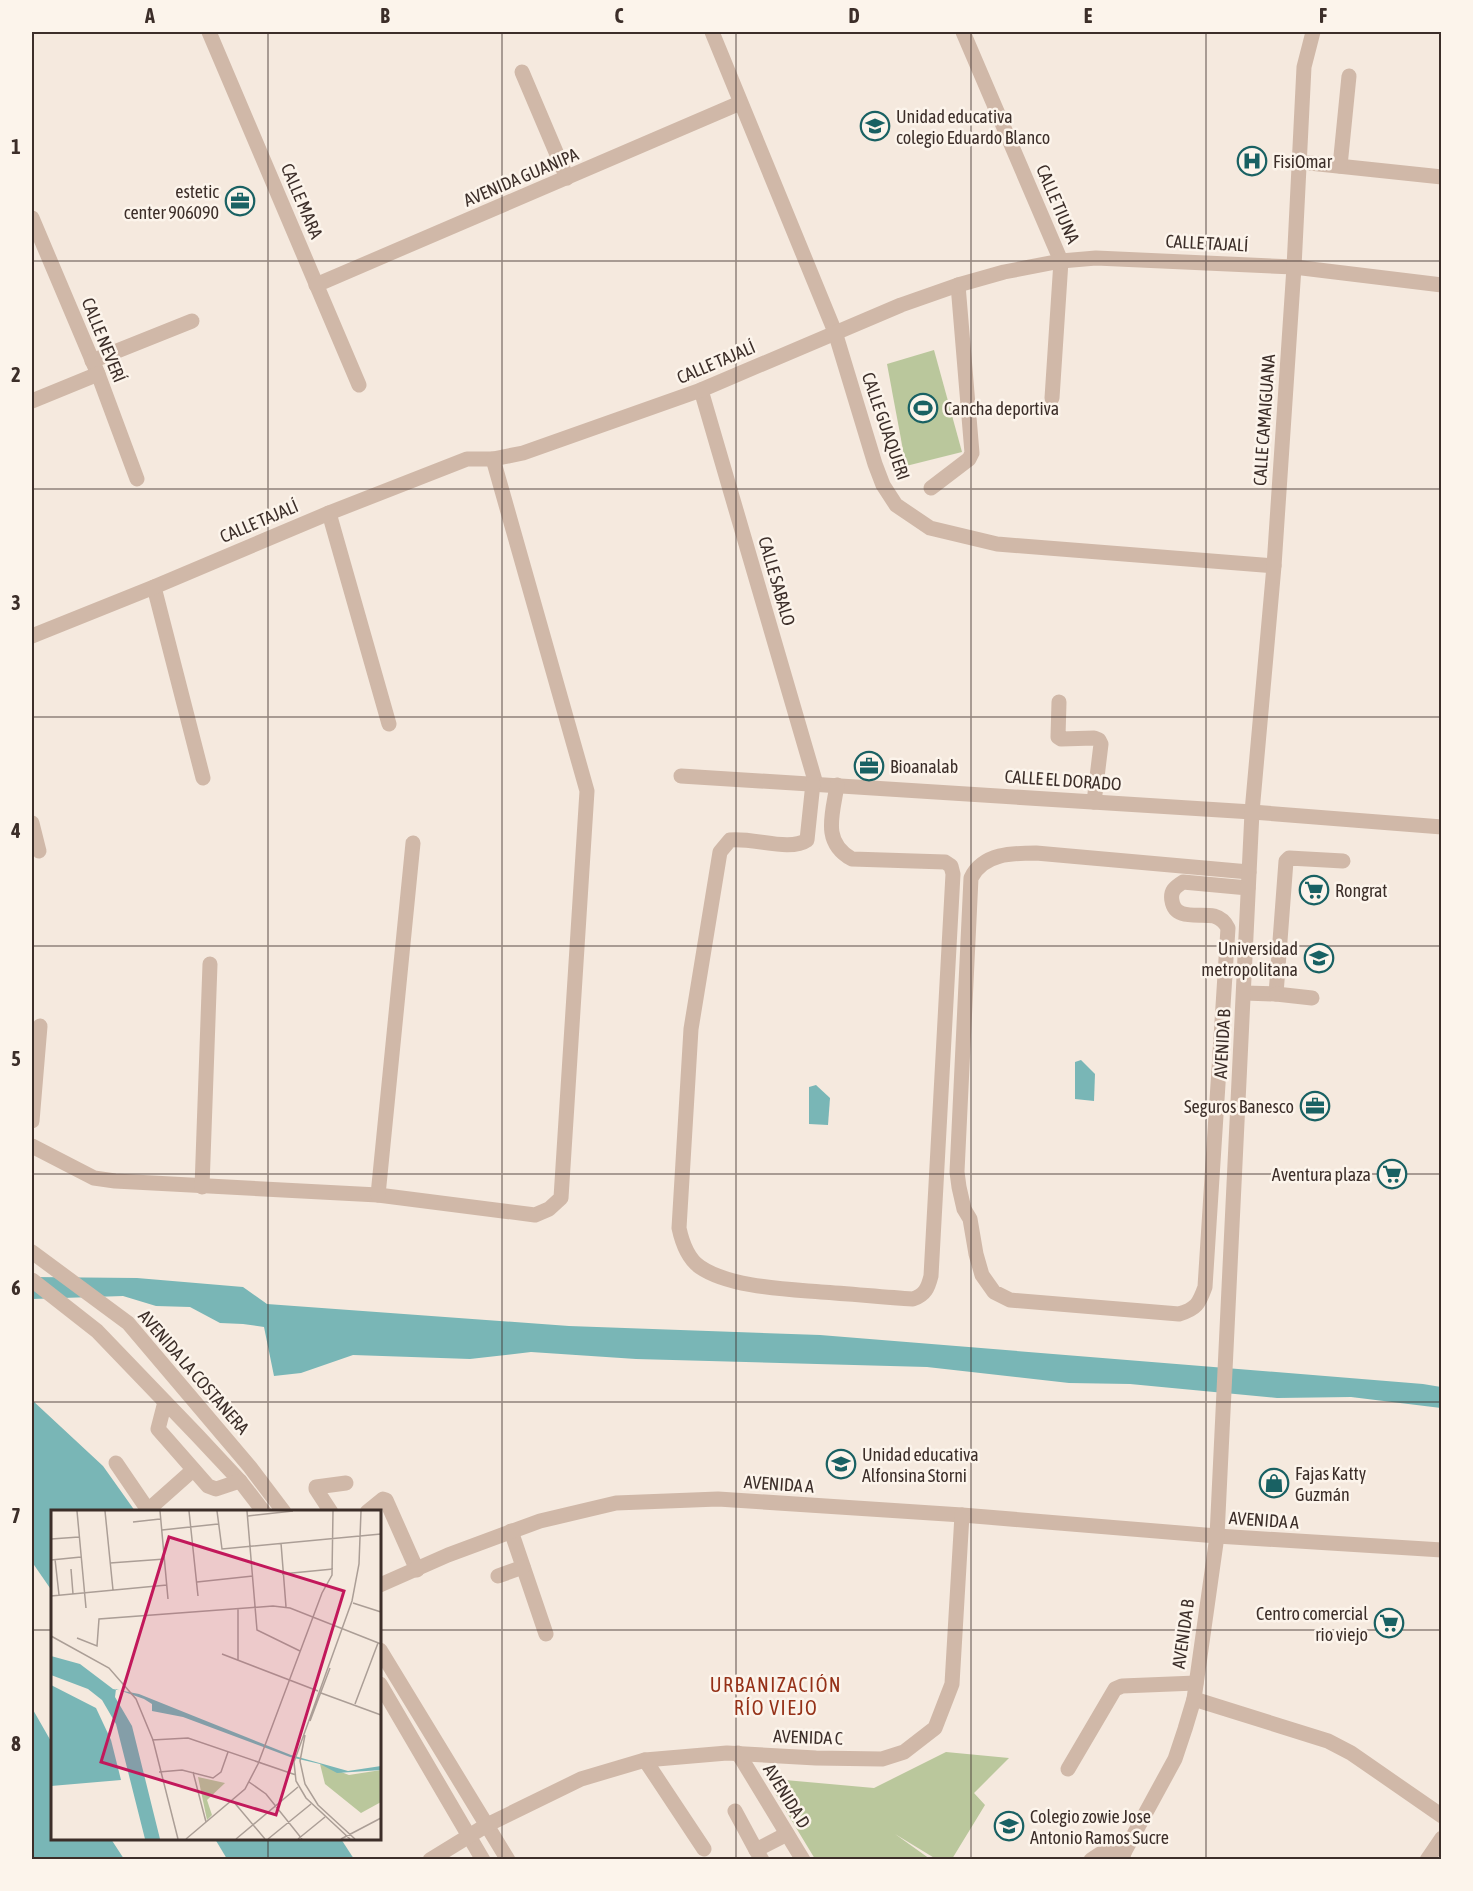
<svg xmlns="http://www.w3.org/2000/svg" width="1473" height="1891" font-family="'Asap Condensed',sans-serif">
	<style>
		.green { fill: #bac79c }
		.water { fill: #79b6b6 }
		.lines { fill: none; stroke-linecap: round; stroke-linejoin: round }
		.minor { stroke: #d0b8a8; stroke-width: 15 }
		.grid { fill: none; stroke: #3c2e29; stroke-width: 1.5; stroke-opacity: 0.55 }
		.labels { text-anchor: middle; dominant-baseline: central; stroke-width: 5; stroke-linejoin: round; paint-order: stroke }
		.poi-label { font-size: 18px; fill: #3c2e29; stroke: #fcf4eb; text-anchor: start }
		.street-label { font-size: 18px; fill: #3c2e29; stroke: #fcf4eb }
		.neighbourhood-label { font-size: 20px; letter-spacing: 1.5px; fill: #953118; stroke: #fcf4eb }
		.inset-road { fill: none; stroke: #ab9e96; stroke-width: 1.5 }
		.view { fill: #c2185b; fill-opacity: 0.15; stroke: #c2185b; stroke-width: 3 }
		.inset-edge { fill: none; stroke: #3c2e29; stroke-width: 3 }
		.neatline { fill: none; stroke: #3c2e29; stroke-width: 2 }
		.grid-label { font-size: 20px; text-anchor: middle; font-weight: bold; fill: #3c2e29 }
	</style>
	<rect width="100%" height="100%" fill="#f5e9de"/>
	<g class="green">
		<polygon points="934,350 962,452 906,466 887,364"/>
		<polygon points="946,1752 1009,1758 974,1793 985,1805 952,1859 936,1859 895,1834 930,1859 815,1859 775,1793 785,1780 874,1788"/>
	</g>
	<g class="water">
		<polygon points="1081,1060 1095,1074 1094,1101 1075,1099 1075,1062"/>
		<polygon points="816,1085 830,1098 828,1125 809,1124 809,1087"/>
		<polygon points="32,1277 137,1278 243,1287 267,1304 569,1326 820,1335 1423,1384 1441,1387 1441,1408 1351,1397 1277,1398 1130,1384 1069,1383 927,1367 636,1359 531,1352 470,1359 353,1355 301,1373 274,1376 264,1327 243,1324 220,1323 190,1307 156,1306 123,1296 32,1299"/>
		<polygon points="32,1400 103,1466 135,1511 52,1512 52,1591 32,1562"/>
		<polygon points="32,1708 52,1743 52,1838 111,1839 124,1859 32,1859"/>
		<polygon points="215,1839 341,1839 354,1859 227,1859"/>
	</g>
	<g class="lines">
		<g class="minor">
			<polyline points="209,32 359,385"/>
			<polyline points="712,32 835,332 875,464 883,485 896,505 930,528 997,544 1274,566"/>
			<polyline points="963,32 1061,261 1052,398"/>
			<polyline points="522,72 567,178"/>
			<polyline points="1300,162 1442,177"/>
			<polyline points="1340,166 1349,76"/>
			<polyline points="32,218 98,374 137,479"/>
			<polyline points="316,285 740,103"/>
			<polyline points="92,361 192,321"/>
			<polyline points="701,390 816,784"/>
			<polyline points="32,401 98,374"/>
			<polyline points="931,488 969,459 972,453 958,285"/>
			<polyline points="329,513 389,724"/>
			<polyline points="154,587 203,778"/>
			<polyline points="32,636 154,587 329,513 467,459 493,459 523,453 701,390 901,305 958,285 1004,272 1061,261 1096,258 1294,267 1442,285"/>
			<polyline points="1059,702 1058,737 1061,739 1094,738 1099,740 1101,744 1094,802"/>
			<polyline points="681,776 1252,812 1442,827"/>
			<path d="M 813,783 L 807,840 C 790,852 752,837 730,840 L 720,852 L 691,1029 L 679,1228 C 682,1242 687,1258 700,1267 C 729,1287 786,1289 821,1292 C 852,1294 882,1297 913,1299 C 925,1295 928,1288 931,1276 L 953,874 L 951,866 L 945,862 L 852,859 C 821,842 833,813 837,785"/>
			<polyline points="32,823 39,851"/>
			<path d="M 1248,888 L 1183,882 C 1175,887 1170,891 1172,901 C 1175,921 1200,913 1214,916 C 1221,918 1225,922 1228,928 L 1205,1287 C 1199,1304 1196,1309 1179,1314 L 1010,1300 L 994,1292 L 982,1275 L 976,1254 L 970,1219 L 964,1209 L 959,1187 L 957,1172 L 971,878 C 983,853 1013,853 1036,853 L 1249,872"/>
			<polyline points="1244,993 1276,994 1286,861 1289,858 1343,861"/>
			<polyline points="1276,994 1312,998"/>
			<polyline points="32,1121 40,1026"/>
			<polyline points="32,1146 94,1178 115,1181 378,1195 535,1215 549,1209 561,1198 587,791 493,459"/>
			<polyline points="202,1187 210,964"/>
			<polyline points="378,1195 413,843"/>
			<polyline points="32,1252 128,1323 250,1467 284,1512"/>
			<polyline points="32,1280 97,1331 197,1435 240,1481 264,1512"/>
			<polyline points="165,1402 158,1429 208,1486 216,1489 240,1481"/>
			<polyline points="116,1463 148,1510"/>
			<polyline points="149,1512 148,1510 193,1470"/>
			<polyline points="331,1512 316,1489 316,1487 346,1483"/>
			<polyline points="367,1512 383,1499 386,1500 417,1570"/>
			<polyline points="511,1531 546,1634"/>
			<polyline points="498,1576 523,1567"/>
			<polyline points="380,1585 448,1555 540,1521 616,1503 718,1499 962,1515 1217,1536 1442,1550"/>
			<polyline points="380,1650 508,1860"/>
			<polyline points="380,1684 483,1860"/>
			<polyline points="1194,1699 1328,1741 1351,1753 1442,1816"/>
			<polyline points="738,1753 803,1860"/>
			<polyline points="645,1760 704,1849"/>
			<polyline points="1068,1769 1115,1689 1122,1686 1196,1683"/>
			<polyline points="735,1811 756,1850"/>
			<polyline points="430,1860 487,1825 581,1779 645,1760 727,1753 816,1758 882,1759 904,1752 935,1728 952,1684 962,1515"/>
			<polyline points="762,1860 756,1850 787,1834"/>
			<polyline points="1091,1860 1100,1854 1124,1853"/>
			<polyline points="1120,1860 1175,1759 1185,1729 1194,1699 1217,1536 1252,812 1274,566 1294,267 1304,67 1313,32"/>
			<polyline points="1427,1860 1442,1838"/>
		</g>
	</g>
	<path class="grid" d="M 268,32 L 268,1512M 502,32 L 502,1860M 736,32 L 736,1860M 971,32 L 971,1860M 1206,32 L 1206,1860M 32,261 L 1442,261M 32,489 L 1442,489M 32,717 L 1442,717M 32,946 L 1442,946M 32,1174 L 1442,1174M 32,1402 L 1442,1402M 32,1630 L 52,1630M 380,1630 L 1442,1630M 268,1838 L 268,1860"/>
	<defs>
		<g id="school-ring" transform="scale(1.5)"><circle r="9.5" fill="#fcf4eb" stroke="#196163" stroke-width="1.5"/><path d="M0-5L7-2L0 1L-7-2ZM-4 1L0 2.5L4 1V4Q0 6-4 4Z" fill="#196163"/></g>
		<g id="hospital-ring" transform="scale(1.5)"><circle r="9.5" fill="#fcf4eb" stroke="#196163" stroke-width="1.5"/><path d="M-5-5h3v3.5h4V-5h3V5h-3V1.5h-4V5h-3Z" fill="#196163"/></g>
		<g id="office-ring" transform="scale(1.5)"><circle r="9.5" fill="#fcf4eb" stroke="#196163" stroke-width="1.5"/><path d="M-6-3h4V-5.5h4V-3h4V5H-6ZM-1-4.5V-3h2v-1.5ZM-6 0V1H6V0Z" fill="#196163"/></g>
		<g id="stadium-ring" transform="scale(1.5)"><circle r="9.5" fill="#fcf4eb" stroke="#196163" stroke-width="1.5"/><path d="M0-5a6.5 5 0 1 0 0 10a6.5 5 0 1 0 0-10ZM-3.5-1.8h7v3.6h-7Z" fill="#196163"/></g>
		<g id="supermarket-ring" transform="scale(1.5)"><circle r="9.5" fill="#fcf4eb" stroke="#196163" stroke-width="1.5"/><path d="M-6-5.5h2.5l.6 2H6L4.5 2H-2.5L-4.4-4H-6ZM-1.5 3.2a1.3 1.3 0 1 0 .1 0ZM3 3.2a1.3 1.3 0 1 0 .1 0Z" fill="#196163"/></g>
		<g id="university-ring" transform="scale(1.5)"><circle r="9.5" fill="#fcf4eb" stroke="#196163" stroke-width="1.5"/><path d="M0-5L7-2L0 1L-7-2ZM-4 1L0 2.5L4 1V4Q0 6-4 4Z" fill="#196163"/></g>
		<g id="shop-ring" transform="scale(1.5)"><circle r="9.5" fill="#fcf4eb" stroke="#196163" stroke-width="1.5"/><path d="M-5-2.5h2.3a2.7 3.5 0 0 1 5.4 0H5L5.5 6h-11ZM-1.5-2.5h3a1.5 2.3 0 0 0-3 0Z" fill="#196163"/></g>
	</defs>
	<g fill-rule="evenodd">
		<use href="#school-ring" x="875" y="126"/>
		<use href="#hospital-ring" x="1252" y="161"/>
		<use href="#office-ring" x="240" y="201"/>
		<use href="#stadium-ring" x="923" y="408"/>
		<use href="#office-ring" x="869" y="766"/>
		<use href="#supermarket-ring" x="1314" y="890"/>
		<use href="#university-ring" x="1319" y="958"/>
		<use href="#office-ring" x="1315" y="1106"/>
		<use href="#supermarket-ring" x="1392" y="1174"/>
		<use href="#school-ring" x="841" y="1464"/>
		<use href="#shop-ring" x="1274" y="1483"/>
		<use href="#supermarket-ring" x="1389" y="1623"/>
		<use href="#school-ring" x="1009" y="1826"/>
	</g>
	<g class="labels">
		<g class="poi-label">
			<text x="896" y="116">Unidad educativa<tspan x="896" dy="21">colegio Eduardo Blanco</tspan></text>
			<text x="1273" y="161">FisiOmar</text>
			<text x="219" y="191" text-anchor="end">estetic<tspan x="219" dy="21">center 906090</tspan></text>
			<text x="944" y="408">Cancha deportiva</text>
			<text x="890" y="766">Bioanalab</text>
			<text x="1335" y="890">Rongrat</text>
			<text x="1298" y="948" text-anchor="end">Universidad<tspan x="1298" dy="21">metropolitana</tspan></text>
			<text x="1294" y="1106" text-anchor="end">Seguros Banesco</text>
			<text x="1371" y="1174" text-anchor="end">Aventura plaza</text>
			<text x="862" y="1454">Unidad educativa<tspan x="862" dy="21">Alfonsina Storni</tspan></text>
			<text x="1295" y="1473">Fajas Katty<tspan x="1295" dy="21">Guzmán</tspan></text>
			<text x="1368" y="1613" text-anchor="end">Centro comercial<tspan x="1368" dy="21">rio viejo</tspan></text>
			<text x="1030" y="1816">Colegio zowie Jose<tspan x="1030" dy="21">Antonio Ramos Sucre</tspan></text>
		</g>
		<g class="street-label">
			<text transform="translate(521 177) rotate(-23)">AVENIDA GUANIPA</text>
			<text transform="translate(302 201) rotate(67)">CALLE MARA</text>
			<text transform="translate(1058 204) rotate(67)">CALLE TIUNA</text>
			<text transform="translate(1207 243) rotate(3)">CALLE TAJALÍ</text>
			<text transform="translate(104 340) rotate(68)">CALLE NEVERÍ</text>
			<text transform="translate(716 362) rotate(-23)">CALLE TAJALÍ</text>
			<text transform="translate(1264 420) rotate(-86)">CALLE CAMAIGUANA</text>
			<text transform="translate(886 426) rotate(71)">CALLE GUAQUERI</text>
			<text transform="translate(259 521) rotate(-23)">CALLE TAJALÍ</text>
			<text transform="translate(777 581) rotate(74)">CALLE SABALO</text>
			<text transform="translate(1063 780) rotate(4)">CALLE EL DORADO</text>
			<text transform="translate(1222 1044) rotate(-87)">AVENIDA B</text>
			<text transform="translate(194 1372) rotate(49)">AVENIDA LA COSTANERA</text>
			<text transform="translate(779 1484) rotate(4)">AVENIDA A</text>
			<text transform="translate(1264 1520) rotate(4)">AVENIDA A</text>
			<text transform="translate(1183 1634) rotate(-82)">AVENIDA B</text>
			<text transform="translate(808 1737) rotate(2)">AVENIDA C</text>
			<text transform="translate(787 1796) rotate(58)">AVENIDA D</text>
		</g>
		<g class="neighbourhood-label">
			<text x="776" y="1684">URBANIZACIÓN<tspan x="776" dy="23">RÍO VIEJO</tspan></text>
		</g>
	</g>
	<g transform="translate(51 1510)">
		<rect width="330" height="330" fill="#f5e9de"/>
		<path d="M 269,254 L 298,265 L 330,260 L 330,292 L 310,303 L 274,274 ZM 147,267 L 174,273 L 156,290 L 161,305 L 156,310 Z" fill="#bac79c"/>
		<path d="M 0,146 L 29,154 L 62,179 L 88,184 L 240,245 L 297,261 L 330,256 L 330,260 L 286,263 L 269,254 L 239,247 L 132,207 L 101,201 L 101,194 L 93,189 L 65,179 L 64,187 L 81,216 L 109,329 L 94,329 L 65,214 L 51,190 L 37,179 L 0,165 ZM 0,175 L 45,198 L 60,230 L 70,270 L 0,276 Z" fill="#79b6b6"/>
		<path class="inset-road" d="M 26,1 L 35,98M 54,1 L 62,80M 109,1 L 117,89M 138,1 L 147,86M 166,1 L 171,39 L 330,24M 196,1 L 206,120 L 249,141M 197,6 L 242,1M 82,12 L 109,9M 111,20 L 167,14M 0,29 L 28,27M 230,33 L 235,97M 4,49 L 8,85M 0,50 L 30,47M 59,53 L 114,49M 20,59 L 22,84M 231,64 L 282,59M 146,72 L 202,66M 0,86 L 116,75M 302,93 L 330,102M 0,126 L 58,158 L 85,189 L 102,230 L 127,329M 26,128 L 46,136 L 48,109 L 222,96 L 239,98 L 330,134M 171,144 L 267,181M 187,150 L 187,99M 270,183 L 330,205M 304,194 L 327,133M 259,211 L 279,158M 254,225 L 249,251 L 254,274 L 267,295 L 304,329M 101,230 L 137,228 L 245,265M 108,262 L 131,260 L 162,268 L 170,262 L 177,242M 142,262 L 155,312M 198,272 L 215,284 L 251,329M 182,291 L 214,329M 135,329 L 194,279 L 207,254 L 271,83 L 281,65 L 282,1M 185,329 L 247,277M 217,329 L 260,294M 247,329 L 274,307M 290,329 L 330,308M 299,329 L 255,288 L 245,271 L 243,252 L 301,91 L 308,54 L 310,1"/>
		<path class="view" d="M 118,27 L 293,81 L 225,305 L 50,252 Z"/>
		<rect width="330" height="330" class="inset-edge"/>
	</g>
	<rect width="1473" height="1891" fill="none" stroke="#fcf4eb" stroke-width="66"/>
	<rect x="33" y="33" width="1407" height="1825" class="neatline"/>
	<g class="grid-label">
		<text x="150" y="23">A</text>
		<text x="385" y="23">B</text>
		<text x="619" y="23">C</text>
		<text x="854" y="23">D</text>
		<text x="1088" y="23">E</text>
		<text x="1323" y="23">F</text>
		<text x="16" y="154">1</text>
		<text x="16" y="382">2</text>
		<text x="16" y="610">3</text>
		<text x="16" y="838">4</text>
		<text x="16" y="1066">5</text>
		<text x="16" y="1295">6</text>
		<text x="16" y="1523">7</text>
		<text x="16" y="1751">8</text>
	</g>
</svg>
